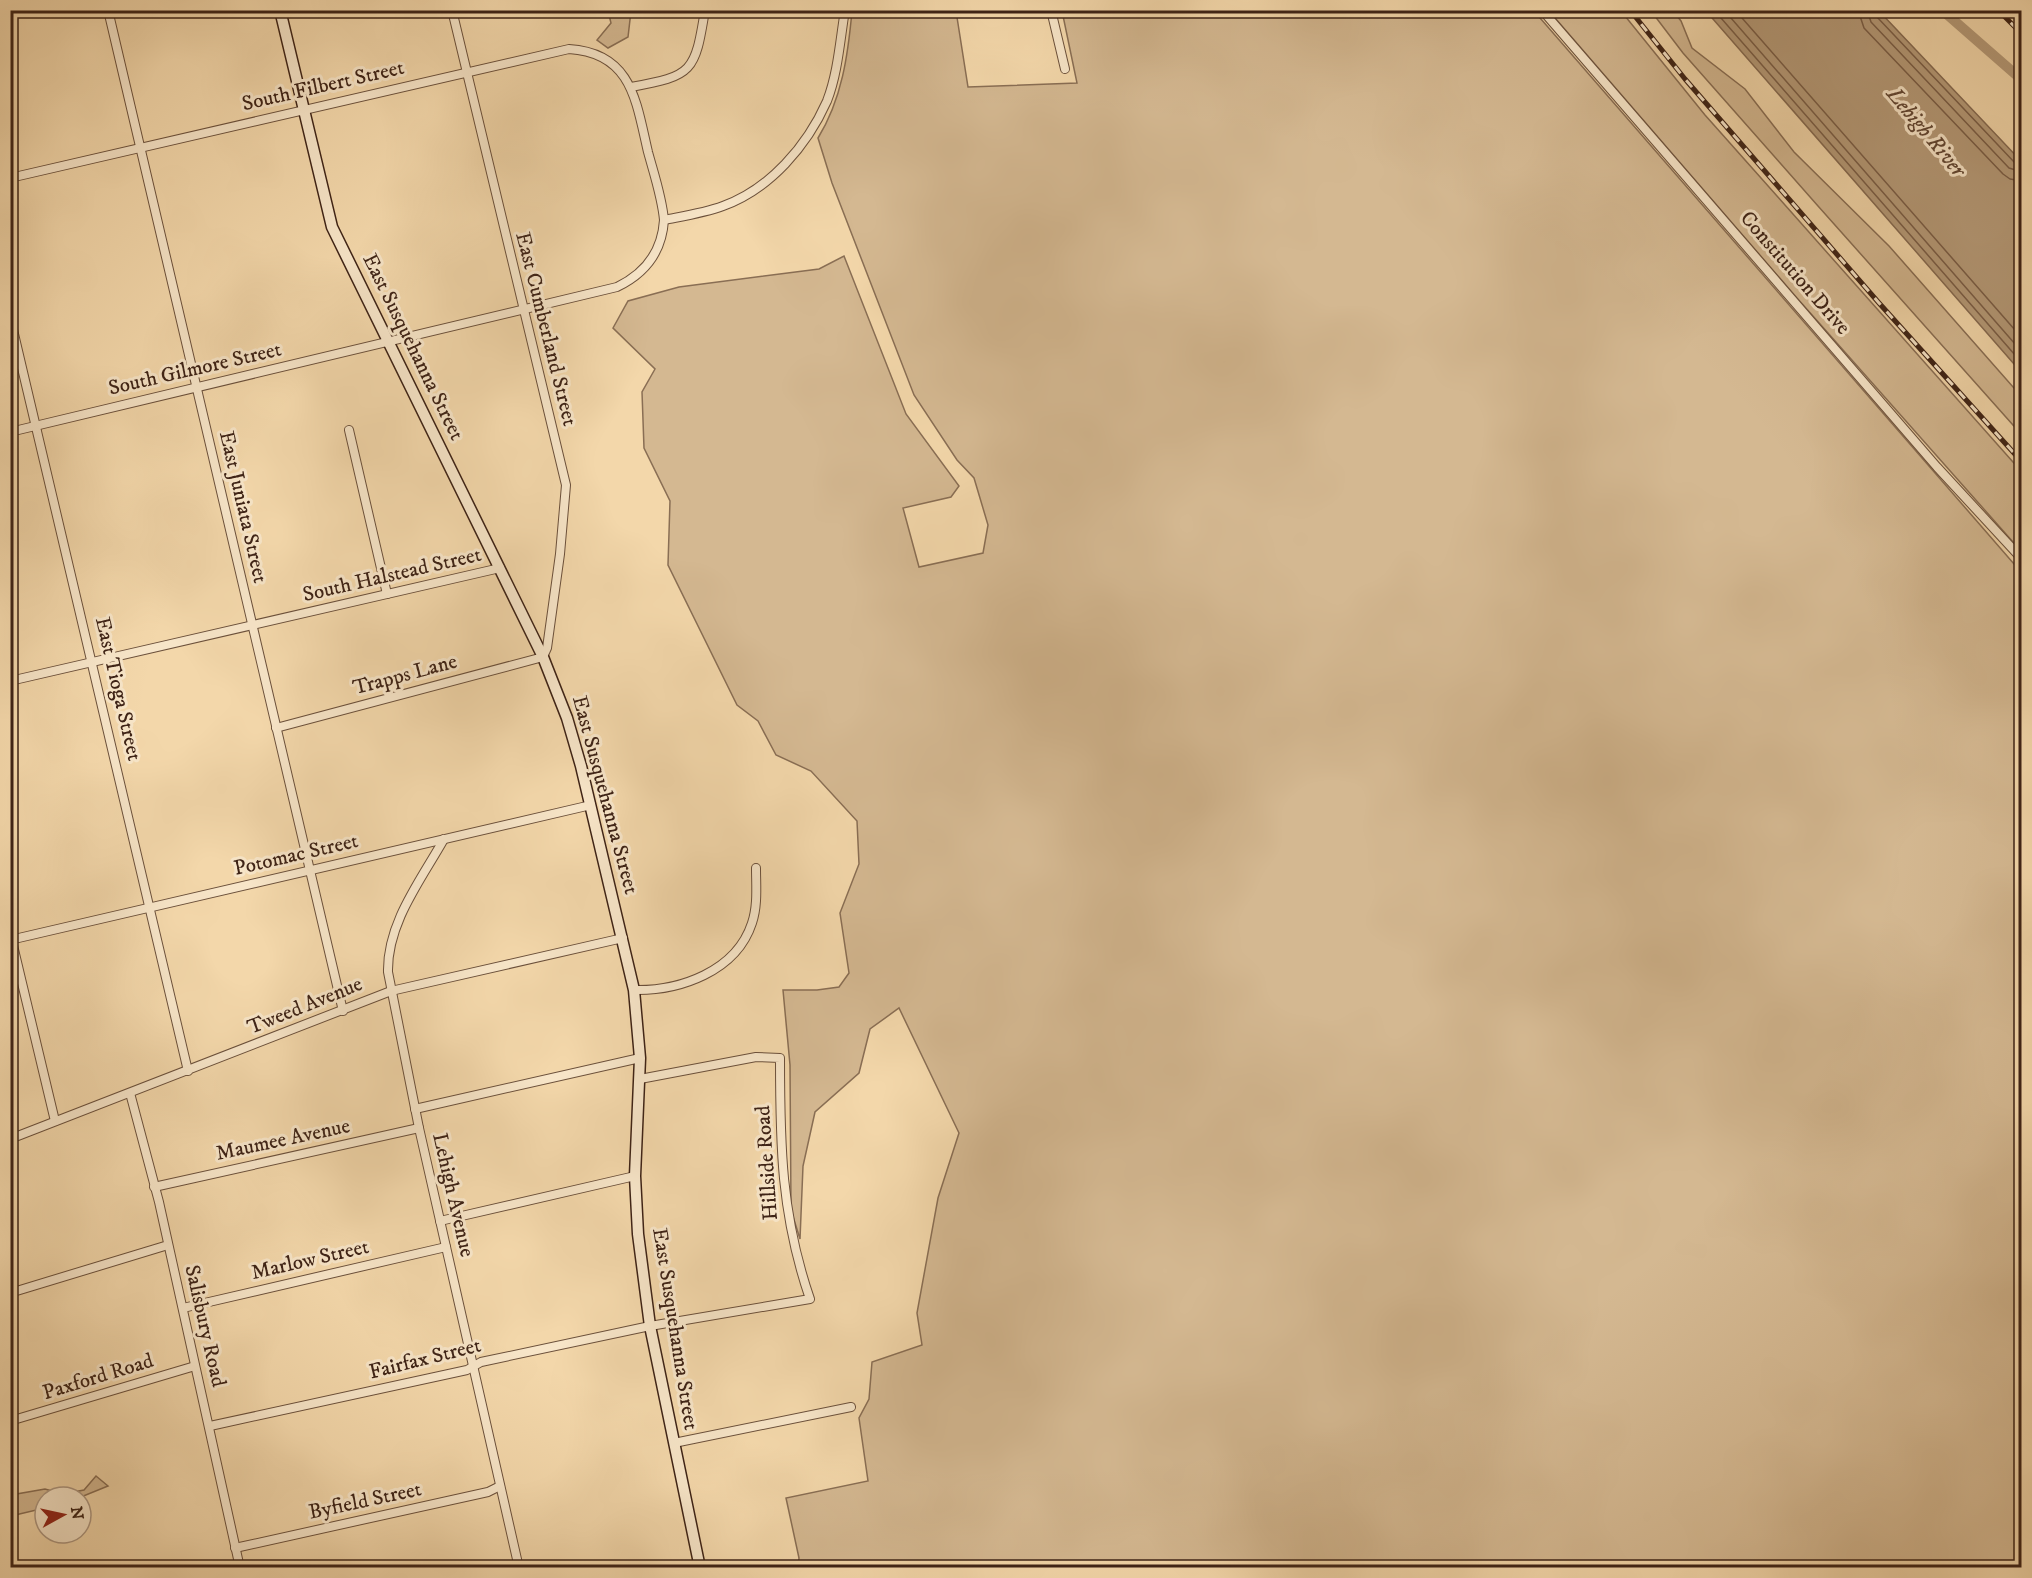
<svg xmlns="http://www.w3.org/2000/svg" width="2032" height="1578" font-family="'IM FELL DW Pica',serif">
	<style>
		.green { fill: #d4b891; stroke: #896e54; stroke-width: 1.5 }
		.water { fill: #b59a78; stroke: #856a51; stroke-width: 1.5 }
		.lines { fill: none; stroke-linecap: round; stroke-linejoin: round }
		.shore { stroke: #7a5e47; stroke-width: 1.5 }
		.canal { stroke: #b59a78; stroke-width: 10 }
		.minor-casing { stroke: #6b503b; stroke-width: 10 }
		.secondary-casing { stroke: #3e2316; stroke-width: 13 }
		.minor { stroke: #f7e5c8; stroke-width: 8 }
		.secondary { stroke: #f7e5c8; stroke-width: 10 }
		.rail-casing { stroke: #3e2316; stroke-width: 5 }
		.rail { stroke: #f7e5c8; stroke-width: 3; stroke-dasharray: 9; stroke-linecap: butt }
		.labels { text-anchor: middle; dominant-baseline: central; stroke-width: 6; stroke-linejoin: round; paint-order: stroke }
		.street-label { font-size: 21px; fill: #3e2316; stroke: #f7e5c8 }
		.water-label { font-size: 22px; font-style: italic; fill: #624733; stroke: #f7e5c8 }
	</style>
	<rect width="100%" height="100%" fill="#f3d7aa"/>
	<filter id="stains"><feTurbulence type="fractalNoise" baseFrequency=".00333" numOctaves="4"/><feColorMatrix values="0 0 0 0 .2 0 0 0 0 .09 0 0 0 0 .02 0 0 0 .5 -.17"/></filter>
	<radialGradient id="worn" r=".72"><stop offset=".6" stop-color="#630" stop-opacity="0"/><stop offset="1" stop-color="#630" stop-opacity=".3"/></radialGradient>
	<g class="green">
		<polygon points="608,11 631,11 628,37 608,48 597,40 611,23"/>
		<path d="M 852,11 L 956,11 L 968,87 L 1077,83 L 1062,11 L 1534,11 L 2021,572 L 2021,1567 L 798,1567 L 799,1558 L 786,1498 L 868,1481 L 859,1418 L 869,1399 L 872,1362 L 922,1345 L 917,1313 L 938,1198 L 959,1133 L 899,1008 L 870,1029 L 859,1073 L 815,1112 L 803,1166 L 800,1239 L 791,1210 L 790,1065 L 783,990 L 817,990 L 839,987 L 849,973 L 840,913 L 859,864 L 857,821 L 811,771 L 776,755 L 758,721 L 737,705 L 668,565 L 670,501 L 644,448 L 642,392 L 655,369 L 613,328 L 628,301 L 679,287 L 819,269 L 844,256 L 906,414 L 959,486 L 951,497 L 903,508 L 919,567 L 983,553 L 988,525 L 974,478 L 957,460 L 914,395 L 832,183 L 818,138 C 842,99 848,55 852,11 Z"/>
		<polygon points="1549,11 1621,11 1705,115 2021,471 2021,551 1797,298"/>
		<polygon points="1651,11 1673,11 1681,21 1692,48 1745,89 1794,152 1889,246 2021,396 2021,434 1818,206 1683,53"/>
		<polygon points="96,1476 108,1486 81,1497 45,1497 45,1508 11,1516 11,1495 45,1489 63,1494 84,1490"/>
	</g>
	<polygon class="water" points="1706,11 1879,11 2021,161 2021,372"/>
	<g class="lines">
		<g class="shore">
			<polyline points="1714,10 2022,363"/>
			<polyline points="1724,10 2022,352"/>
			<polyline points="1735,10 2022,338"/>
			<polyline points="1858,10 1864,28 2003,174 2010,179 2022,181"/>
			<polyline points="1867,10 1871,22 2009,168 2022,172"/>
			<polyline points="1875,10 1877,17 2015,163 2022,165"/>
		</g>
		<polyline class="canal" points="1942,10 2022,80"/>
		<g class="minor-casing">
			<g id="minor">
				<polyline points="108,10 343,1011"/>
				<polyline points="1051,10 1065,69"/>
				<polyline points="1542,10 1937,467 2022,559"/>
				<path d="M 631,87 C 693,76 695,72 705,10"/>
				<path d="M 10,178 L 569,49 C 632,53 636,101 648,152 C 654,174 662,197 664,220 C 662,252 644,274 617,287 L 10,432"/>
				<path d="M 664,220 C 684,216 704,213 723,206 C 770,189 807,146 827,101 C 838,73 840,40 845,10"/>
				<polyline points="10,317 188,1071"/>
				<polyline points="349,430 387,594"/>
				<polyline points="10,681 500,568"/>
				<polyline points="276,728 543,657 547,648 560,554 566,485 452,10"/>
				<path d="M 444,839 C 421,880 387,923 388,972 L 419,1128 L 519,1568"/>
				<polyline points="11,937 55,1121"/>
				<polyline points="10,940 591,805"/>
				<path d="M 634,990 C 679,991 736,972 752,923 C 758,905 756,886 756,868"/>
				<polyline points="130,1093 159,1202 240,1568"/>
				<polyline points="415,1109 640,1058"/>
				<polyline points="10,1139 391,991 623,938"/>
				<polyline points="154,1187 419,1128"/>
				<polyline points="440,1221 635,1176"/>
				<polyline points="10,1293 168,1245"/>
				<polyline points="183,1308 446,1247"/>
				<polyline points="10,1421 195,1366"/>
				<path d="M 210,1426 L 467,1370 L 481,1362 L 650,1326 L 810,1299 C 781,1215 780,1145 780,1058 L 756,1057 L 640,1079"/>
				<polyline points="674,1443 851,1407"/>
				<polyline points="235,1548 488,1492 500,1486"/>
			</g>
		</g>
		<g class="secondary-casing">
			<polyline id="secondary" points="280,10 332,227 543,657 567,718 581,766 634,990 640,1058 635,1176 638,1234 650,1326 700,1568"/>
		</g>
		<use href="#minor" class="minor"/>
		<use href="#secondary" class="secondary"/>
		<g class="rail-casing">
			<g id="rail">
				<polyline points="1630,10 1685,79 1879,303 2022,462"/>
				<polyline points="1998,10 2022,34"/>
			</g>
		</g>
		<use href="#rail" class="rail"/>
	</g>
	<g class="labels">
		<g class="street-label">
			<text transform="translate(323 86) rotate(-13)">South Filbert Street</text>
			<text transform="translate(1795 273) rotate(49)">Constitution Drive</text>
			<text transform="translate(546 329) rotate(76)">East Cumberland Street</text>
			<text transform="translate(413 347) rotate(64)">East Susquehanna Street</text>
			<text transform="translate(195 369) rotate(-13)">South Gilmore Street</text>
			<text transform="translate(243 507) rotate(77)">East Juniata Street</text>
			<text transform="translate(392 575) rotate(-13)">South Halstead Street</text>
			<text transform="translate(405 675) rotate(-15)">Trapps Lane</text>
			<text transform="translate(118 689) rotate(77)">East Tioga Street</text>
			<text transform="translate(605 795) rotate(75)">East Susquehanna Street</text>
			<text transform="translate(296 855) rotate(-13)">Potomac Street</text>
			<text transform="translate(305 1006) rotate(-22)">Tweed Avenue</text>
			<text transform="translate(283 1140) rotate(-12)">Maumee Avenue</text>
			<text transform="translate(767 1163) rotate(-94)">Hillside Road</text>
			<text transform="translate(453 1195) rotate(77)">Lehigh Avenue</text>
			<text transform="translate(310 1260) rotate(-13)">Marlow Street</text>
			<text transform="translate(205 1326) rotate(77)">Salisbury Road</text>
			<text transform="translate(675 1329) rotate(81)">East Susquehanna Street</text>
			<text transform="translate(425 1359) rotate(-14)">Fairfax Street</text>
			<text transform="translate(98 1377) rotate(-17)">Paxford Road</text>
			<text transform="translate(365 1501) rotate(-12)">Byfield Street</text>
		</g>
		<g class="water-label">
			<text transform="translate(1926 132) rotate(50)">Lehigh River</text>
		</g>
	</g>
	<rect width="2032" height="1578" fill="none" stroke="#f3d7aa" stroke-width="36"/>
	<rect x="12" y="12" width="2008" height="1554" fill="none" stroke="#3e2316" stroke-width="3"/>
	<rect x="18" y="18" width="1996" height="1542" fill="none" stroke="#3e2316" stroke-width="1.5"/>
	<g transform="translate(63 1515) rotate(82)"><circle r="28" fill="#f7e5c8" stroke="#ad9781" stroke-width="1.5"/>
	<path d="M0-4.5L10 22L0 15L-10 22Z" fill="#8f2418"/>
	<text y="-9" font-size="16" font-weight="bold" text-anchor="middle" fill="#3e2316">N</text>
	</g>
	<rect width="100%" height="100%" filter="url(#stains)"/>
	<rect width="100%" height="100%" fill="url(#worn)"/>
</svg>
